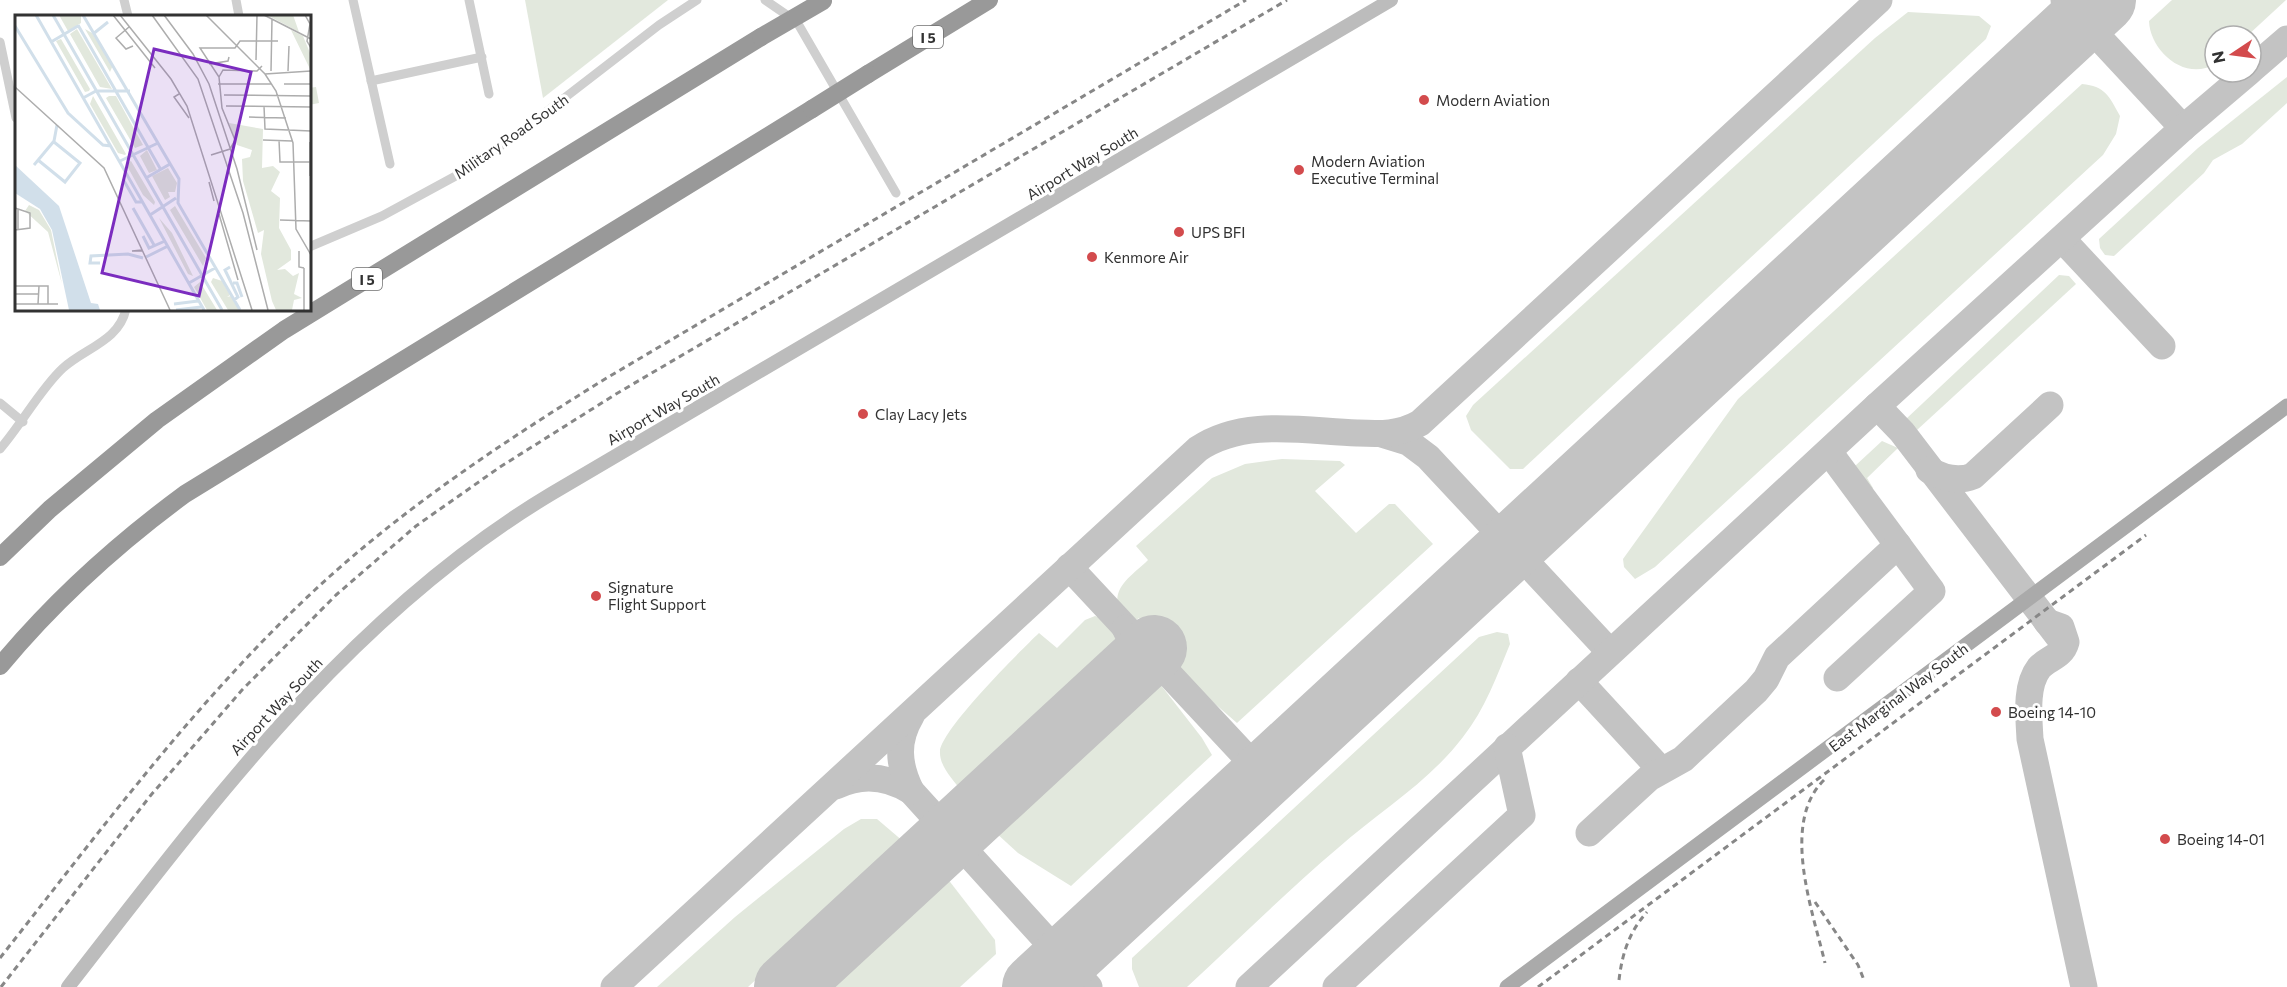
<svg xmlns="http://www.w3.org/2000/svg" width="2287" height="987" font-family="Commissioner,sans-serif">
	<style>
		.green { fill: #e2e8dd }
		.lines { fill: none; stroke-linecap: round; stroke-linejoin: round }
		.taxiway { stroke: #c3c3c3; stroke-width: 27 }
		.runway { stroke: #c3c3c3; stroke-width: 66 }
		.minor { stroke: #cfcfcf; stroke-width: 9 }
		.secondary { stroke: #bcbcbc; stroke-width: 14 }
		.primary { stroke: #aaa; stroke-width: 15 }
		.motorway { stroke: #999; stroke-width: 18 }
		.rail { stroke: #878787; stroke-width: 3; stroke-dasharray: 6 4.5; stroke-linecap: butt }
		.motorway-bridge { stroke: #999; stroke-width: 18 }
		.poi-dot { fill: #d34b4d; stroke: #fff; stroke-width: 2 }
		.labels { text-anchor: middle; dominant-baseline: central; stroke-width: 6; stroke-linejoin: round; paint-order: stroke }
		.shield { fill: #fff; stroke: #707070; stroke-width: 1.5 }
		.shield-label { font-size: 14px; font-weight: bold; fill: #323232 }
		.poi-label { font-size: 15px; fill: #323232; stroke: #fff; text-anchor: start }
		.street-label { font-size: 15px; fill: #323232; stroke: #fff }
		.inset-river { fill: none; stroke: #d1dfea; stroke-width: 3 }
		.inset-road { fill: none; stroke: #adadad; stroke-width: 1.5 }
		.view { fill: #7b2cbf; fill-opacity: 0.15; stroke: #7b2cbf; stroke-width: 3 }
		.inset-edge { fill: none; stroke: #323232; stroke-width: 3 }
	</style>
	<rect width="100%" height="100%" fill="#fff"/>
	<g class="green">
		<polygon points="525,0 668,0 543,98"/>
		<path d="M 2172,0 L 2286,0 L 2247,36 L 2215,36 L 2215,64 C 2185,82 2150,51 2149,21 Z"/>
		<polygon points="1908,12 1979,16 1991,26 1986,39 1523,469 1510,469 1471,430 1466,416 1473,405 1875,38"/>
		<polygon points="2287,77 2287,103 2242,144 2213,160 2204,173 2114,256 2105,255 2100,248 2099,239 2198,148"/>
		<path d="M 2082,84 C 2105,86 2109,96 2120,116 L 2116,134 L 2103,155 L 1655,567 L 1635,579 L 1624,567 L 1623,559 L 1738,399 Z"/>
		<polygon points="316,87 319,103 309,105 309,88"/>
		<polygon points="2059,275 2069,276 2076,284 1917,430 1906,419"/>
		<polygon points="1882,441 1898,448 1867,478 1873,488 1869,491 1856,474 1855,466"/>
		<path d="M 1282,459 L 1340,461 L 1345,465 L 1315,491 L 1356,533 L 1389,504 L 1395,504 L 1433,544 L 1237,723 L 1175,669 L 1180,663 L 1139,618 L 1136,620 L 1123,606 L 1119,609 C 1111,587 1133,575 1148,560 L 1136,546 L 1212,478 L 1245,464 Z"/>
		<path d="M 1095,616 L 1103,619 L 1121,641 L 1115,652 L 962,792 C 954,780 939,767 940,751 C 942,729 1019,652 1039,633 L 1057,648 L 1085,620 Z"/>
		<path d="M 1497,632 L 1508,634 L 1510,644 C 1497,676 1485,709 1463,737 C 1429,782 1380,811 1338,848 C 1286,892 1237,941 1187,987 L 1139,987 L 1132,969 L 1132,958 L 1479,637 Z"/>
		<polygon points="1160,684 1202,738 1212,755 1071,886 1018,853 995,832 1148,691"/>
		<polygon points="861,819 877,819 904,842 748,987 657,987 735,917 844,829"/>
		<polygon points="947,878 995,940 996,954 960,987 829,987"/>
	</g>
	<g class="lines">
		<g class="taxiway">
			<polyline points="2064,0 2183,128"/>
			<polyline points="2251,70 2287,39"/>
			<polyline points="2062,239 2162,346"/>
			<polyline points="1877,406 1902,432 2058,636"/>
			<polyline points="1382,434 1408,442 1428,457 1610,652"/>
			<polyline points="1829,452 1932,591 1837,678"/>
			<path d="M 1929,470 C 1943,478 1958,482 1973,476 L 2050,405"/>
			<polyline points="1069,567 1264,776"/>
			<path d="M 2047,622 L 2061,627 L 2066,642 C 2062,657 2048,658 2039,668 C 2025,686 2029,718 2030,739 L 2084,987"/>
			<path d="M 1121,678 C 1133,660 1136,648 1125,628"/>
			<polyline points="1579,681 1661,770"/>
			<path d="M 836,786 C 862,773 887,776 911,791 L 1089,987"/>
			<path d="M 911,791 C 898,765 896,741 911,716"/>
			<polyline points="1589,833 1649,778 1683,759 1756,691 1766,679 1777,657 1898,545"/>
			<path d="M 614,987 L 1198,449 C 1244,418 1304,431 1357,433 C 1380,434 1399,435 1420,423 L 1879,0"/>
			<polyline points="1249,987 1877,406 2183,128 2249,72"/>
			<polyline points="1336,987 1522,815 1507,747"/>
		</g>
		<g class="runway">
			<polyline points="787,987 1154,648"/>
			<polyline points="1035,987 2103,0"/>
		</g>
		<g class="minor">
			<polyline points="124,0 128,16"/>
			<polyline points="236,0 239,16"/>
			<polyline points="353,0 390,164"/>
			<polyline points="469,0 489,94"/>
			<polyline points="765,0 797,22 896,193"/>
			<polyline points="0,42 16,118"/>
			<polyline points="371,81 482,57"/>
			<polyline points="309,247 382,216 463,172 519,133 659,25 697,0"/>
			<polyline points="0,403 23,422"/>
			<path d="M 0,449 C 21,425 41,388 63,368 C 85,348 119,341 126,309"/>
		</g>
		<path class="secondary" d="M 68,987 C 210,805 349,615 551,494 L 1391,0"/>
		<polyline class="primary" points="1507,987 2287,406"/>
		<g class="motorway">
			<polyline points="868,74 989,0"/>
			<polyline points="0,557 50,509 157,420 284,330 761,37"/>
			<path d="M 0,666 C 54,601 117,544 185,494 L 812,109"/>
		</g>
		<g class="rail">
			<path d="M 1824,780 C 1780,823 1813,912 1825,963"/>
			<polyline points="1815,902 1858,965 1864,980"/>
			<path d="M 0,958 C 104,826 204,690 329,577 C 414,501 508,439 605,379 L 1246,0"/>
			<path d="M 1619,980 C 1622,954 1629,932 1647,912"/>
			<polyline points="1,987 151,795 242,690 336,595 416,526 500,467 616,394 1287,0"/>
			<polyline points="1538,987 2146,535"/>
		</g>
		<g class="motorway-bridge">
			<polyline points="761,37 823,1"/>
			<polyline points="812,109 868,74"/>
		</g>
	</g>
	<g class="poi-dot">
		<circle cx="1424" cy="100" r="6"/>
		<circle cx="1299" cy="170" r="6"/>
		<circle cx="1179" cy="232" r="6"/>
		<circle cx="1092" cy="257" r="6"/>
		<circle cx="863" cy="414" r="6"/>
		<circle cx="596" cy="596" r="6"/>
		<circle cx="1996" cy="712" r="6"/>
		<circle cx="2165" cy="839" r="6"/>
	</g>
	<g class="labels">
		<g class="shield">
			<rect x="913" y="26" width="30" height="22" rx="4.5"/>
			<rect x="352" y="268" width="30" height="22" rx="4.5"/>
		</g>
		<g class="shield-label">
			<text x="928" y="37">I 5</text>
			<text x="367" y="279">I 5</text>
		</g>
		<g class="poi-label">
			<text x="1436" y="100">Modern Aviation</text>
			<text x="1311" y="161">Modern Aviation<tspan x="1311" dy="17">Executive Terminal</tspan></text>
			<text x="1191" y="232">UPS BFI</text>
			<text x="1104" y="257">Kenmore Air</text>
			<text x="875" y="414">Clay Lacy Jets</text>
			<text x="608" y="587">Signature<tspan x="608" dy="17">Flight Support</tspan></text>
			<text x="2008" y="712">Boeing 14-10</text>
			<text x="2177" y="839">Boeing 14-01</text>
		</g>
		<g class="street-label">
			<text transform="translate(511 136) rotate(-35)">Military Road South</text>
			<text transform="translate(1082 163) rotate(-31)">Airport Way South</text>
			<text transform="translate(663 409) rotate(-30)">Airport Way South</text>
			<text transform="translate(1898 697) rotate(-37)">East Marginal Way South</text>
			<text transform="translate(276 706) rotate(-47)">Airport Way South</text>
		</g>
	</g>
	<g transform="translate(15 15)">
		<rect width="296" height="296" fill="#fff"/>
		<path d="M 44,0 L 66,0 L 66,8 L 53,16 ZM 278,0 L 284,17 L 254,1 L 263,1 ZM 62,14 L 97,74 L 85,72 L 55,19 ZM 70,14 L 77,18 L 98,50 L 95,57 ZM 276,15 L 288,21 L 295,38 L 295,54 ZM 46,24 L 75,74 L 74,76 L 70,77 L 41,26 ZM 78,81 L 111,139 L 110,140 L 103,138 L 75,89 ZM 94,81 L 101,81 L 128,130 L 120,133 L 91,83 ZM 214,108 L 248,114 L 247,153 L 258,151 L 265,157 L 256,176 L 265,183 L 264,213 L 276,235 L 276,245 L 262,255 L 270,254 L 278,261 L 284,258 L 279,279 L 287,283 L 279,285 L 277,295 L 261,295 L 257,286 L 246,239 L 249,215 L 243,218 L 228,166 L 227,144 L 235,142 L 237,135 L 222,130 ZM 132,135 L 142,155 L 134,158 L 125,141 ZM 116,146 L 140,187 L 139,190 L 128,180 L 111,149 ZM 153,153 L 162,168 L 160,177 L 153,177 L 155,182 L 150,185 L 137,161 ZM 14,190 L 24,195 L 36,215 L 47,269 L 33,217 L 10,196 ZM 160,191 L 191,243 L 188,251 L 155,195 ZM 144,203 L 157,218 L 178,261 L 173,259 ZM 198,263 L 207,266 L 215,280 L 212,282 L 216,281 L 224,295 L 213,295 L 196,267 ZM 185,267 L 202,295 L 192,295 L 179,272 Z" fill="#e2e8dd"/>
		<path d="M 0,150 L 44,191 L 76,288 L 83,289 L 85,295 L 54,295 L 37,215 L 25,194 L 0,178 Z" fill="#d1dfea"/>
		<path class="inset-river" d="M 21,0 L 189,295M 38,0 L 207,295M 68,0 L 164,164 L 163,188 L 225,295M 63,10 L 146,155M 0,11 L 53,98 L 88,130 L 96,131M 78,19 L 93,7M 36,27 L 63,11M 68,83 L 81,76 L 115,76M 23,145 L 50,167 L 65,148 L 39,127M 105,146 L 143,128M 19,150 L 39,126 L 42,110M 131,163 L 155,149M 108,164 L 121,187 L 128,187M 118,193 L 139,230M 135,200 L 161,183M 128,221 L 134,233 L 150,226M 131,242 L 153,231M 85,248 L 75,248 L 76,241 L 113,239 L 128,243M 215,252 L 210,255 L 223,282 L 219,285M 174,268 L 200,253M 218,268 L 222,268 L 227,282M 159,289 L 183,286M 161,295 L 186,292"/>
		<path class="inset-road" d="M 98,0 L 140,53M 105,0 L 156,64 L 172,91 L 237,295M 137,0 L 183,64 L 228,198 L 253,295M 149,0 L 178,39 L 194,69 L 222,154 L 242,235M 191,0 L 250,59 L 261,76 L 278,128 L 281,214 L 296,240M 249,0 L 296,24M 290,0 L 295,9 L 292,26 L 296,33M 114,12 L 101,23 L 111,34 L 118,31M 241,45 L 242,0M 194,49 L 213,46 L 214,42M 256,56 L 257,4M 273,56 L 274,31M 250,59 L 296,56M 204,62 L 208,55 L 242,56 L 247,51M 203,69 L 256,69M 269,69 L 296,69M 0,72 L 89,153 L 155,295M 164,79 L 159,82 L 174,103M 209,80 L 296,81M 211,91 L 296,92M 249,91 L 250,114 L 296,116M 234,102 L 271,103M 248,125 L 277,126M 264,125 L 265,147 L 296,147M 196,140 L 215,134 L 220,125 L 207,93 L 204,62 L 185,33 L 220,33 L 225,26 L 263,26M 295,161 L 295,127M 194,167 L 199,186M 0,193 L 15,198 L 15,213 L 0,215M 204,199 L 223,265M 265,205 L 296,206M 3,214 L 3,194M 127,235 L 117,236 L 128,236M 284,236 L 284,252 L 289,253M 0,271 L 33,271 L 33,289M 0,279 L 24,279M 0,289 L 43,289M 23,289 L 24,271M 289,295 L 289,253"/>
		<path class="view" d="M 139,34 L 236,57 L 184,281 L 87,258 Z"/>
		<rect width="296" height="296" class="inset-edge"/>
	</g>
	<g transform="translate(2233 54) rotate(257)"><circle r="28" fill="#ffffff" stroke="#adadad" stroke-width="1.5"/>
	<path d="M0-4.5L10 22L0 15L-10 22Z" fill="#d34b4d"/>
	<text y="-9" font-size="16" font-weight="bold" text-anchor="middle" fill="#323232">N</text>
	</g>
</svg>
